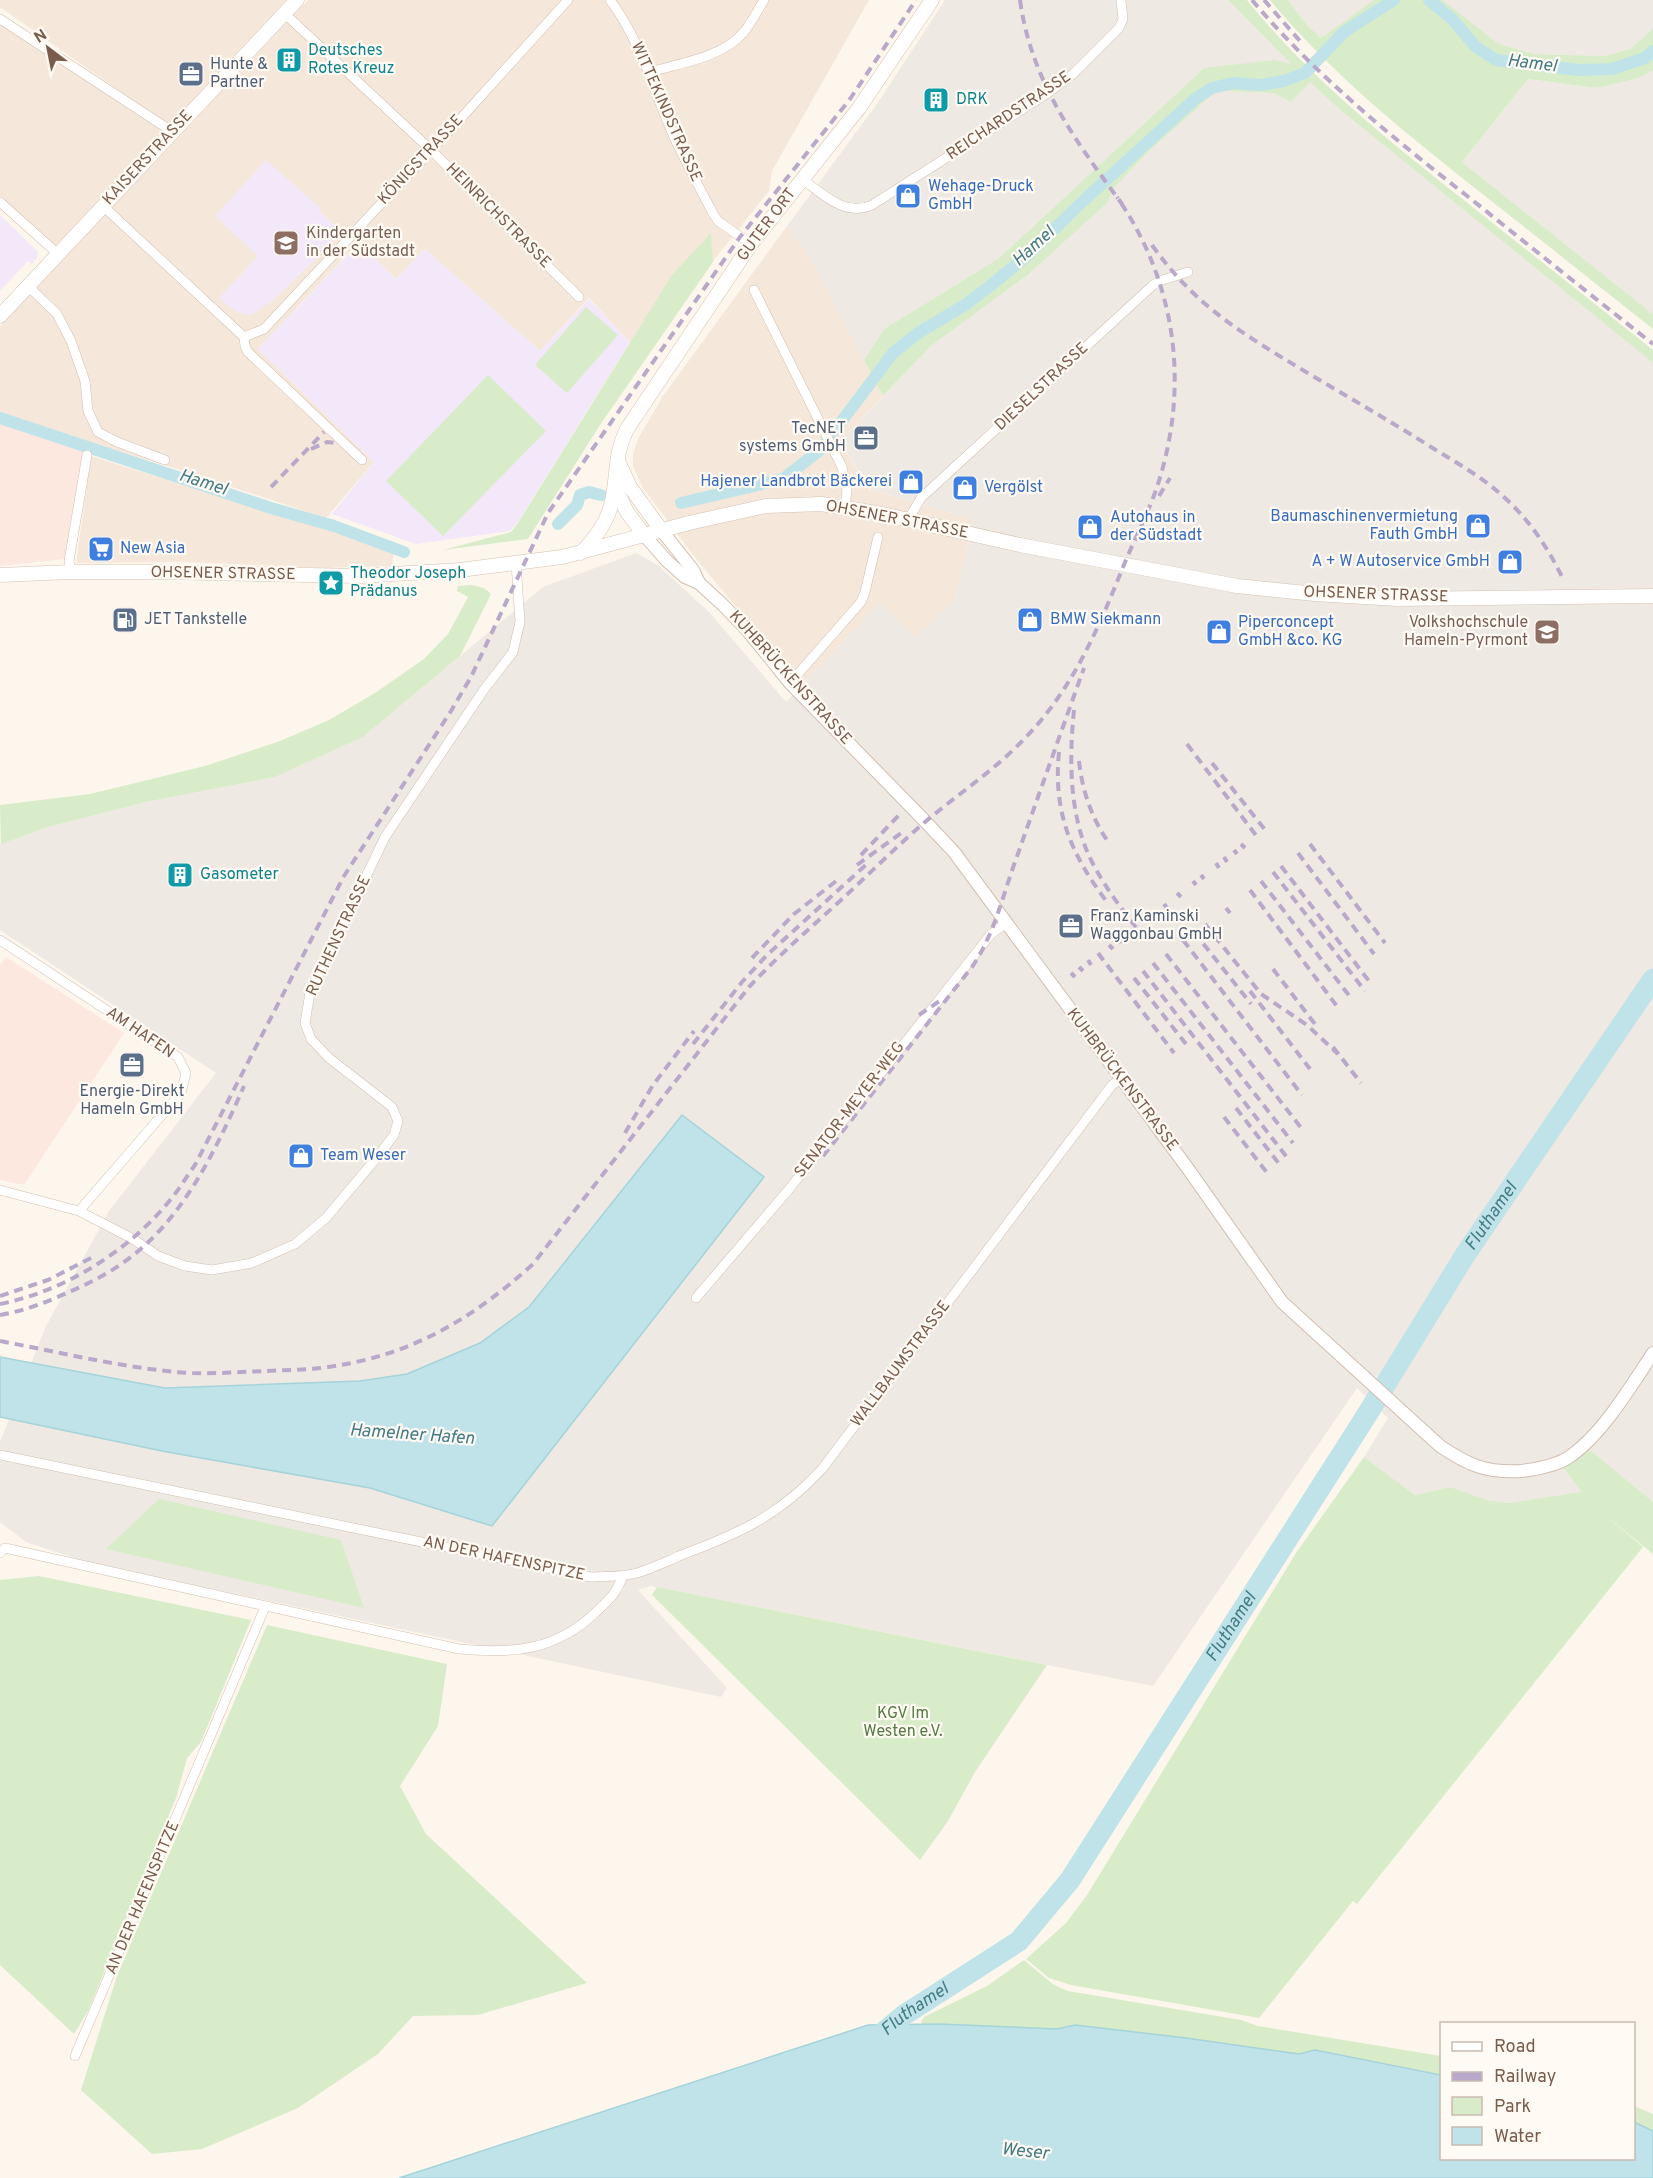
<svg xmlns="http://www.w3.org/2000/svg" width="1653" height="2178" font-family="Overpass,sans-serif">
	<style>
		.residential { fill: #f5e8da }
		.commercial { fill: #fde8e0 }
		.industrial { fill: #efe9e4 }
		.education { fill: #f3e8fa }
		.green { fill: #d8ecc9 }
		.water { fill: #bfe3e8; stroke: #a5d3da; stroke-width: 1.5 }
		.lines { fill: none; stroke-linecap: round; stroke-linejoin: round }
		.canal { stroke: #bfe3e8; stroke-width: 12 }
		.river { stroke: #bfe3e8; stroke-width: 21 }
		.minor-casing { stroke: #d1beb0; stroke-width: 10 }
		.tertiary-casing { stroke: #d1beb0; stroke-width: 14 }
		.secondary-casing { stroke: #d6c0b0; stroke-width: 15 }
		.minor { stroke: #fff; stroke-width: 9 }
		.tertiary { stroke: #fff; stroke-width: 12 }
		.secondary { stroke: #fff; stroke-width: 14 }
		.rail { stroke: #b9a8c9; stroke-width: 4; stroke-dasharray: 9 6; stroke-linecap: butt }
		.labels { text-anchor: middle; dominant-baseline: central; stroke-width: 4.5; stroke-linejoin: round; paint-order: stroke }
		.culture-label { font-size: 16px; fill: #0d838f; stroke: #fffaf3; text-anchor: start }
		.service-label { font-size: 16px; fill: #4e5e75; stroke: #fffaf3; text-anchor: start }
		.street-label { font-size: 16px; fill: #7a5c4d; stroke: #fffaf3 }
		.shop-label { font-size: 16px; fill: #366cbe; stroke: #fffaf3; text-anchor: start }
		.education-label { font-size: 16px; fill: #785e54; stroke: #fffaf3; text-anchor: start }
		.park-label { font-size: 16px; fill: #537a41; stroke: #fffaf3 }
		.water-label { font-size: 18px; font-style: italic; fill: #437c86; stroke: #fffaf3 }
	</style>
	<rect width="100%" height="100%" fill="#fdf6ec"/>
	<g class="residential">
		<polygon points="0,0 286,0 169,126 0,7"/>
		<polygon points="308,0 869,0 772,171 769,191 690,290 643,356 589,298 540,351 425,249 396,279 358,243 258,349 374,462 326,518 177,469 0,415 0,326"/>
		<polygon points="0,22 166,130 55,247 0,198"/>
		<polygon points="787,226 811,260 883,396 840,442 870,490 974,519 955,599 924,630 915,638 880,603 801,686 694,556 643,488 633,467 633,453 639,437 663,396"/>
		<polygon points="91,456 311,525 354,536 394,552 392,566 324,568 184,562 76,563"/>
	</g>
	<g class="commercial">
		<polygon points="0,421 86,449 65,559 0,566"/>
		<polygon points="6,957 124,1033 24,1185 0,1180 0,965"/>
	</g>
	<g class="industrial">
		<polygon points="945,0 1228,0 1292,65 1204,68 998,259 884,329 864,360 811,260 787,226 877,104"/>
		<polygon points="1288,0 1374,0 1321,38 1307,25"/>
		<polygon points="1443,0 1653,0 1653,28 1630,49 1605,56 1535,54 1499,44"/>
		<polygon points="1653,71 1653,314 1462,162 1528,79 1596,88 1636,79"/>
		<polygon points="1310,81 1339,109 1653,363 1653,1549 1581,1493 1509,1503 1487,1500 1451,1487 1415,1495 1364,1457 1388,1418 1357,1388 1153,1686 651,1586 638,1590 727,1688 721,1697 86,1562 26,1542 0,1522 0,1442 46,1326 109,1211 216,1073 0,930 0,844 48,827 146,802 275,777 363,737 543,587 636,553 659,566 710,613 786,702 880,603 915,638 955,599 974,519 871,490 840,442 931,346 1029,274 1106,204 1116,186 1149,151 1213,94 1221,91 1273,93 1291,102"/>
	</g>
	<g class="education">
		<polygon points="266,160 321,209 320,212 340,230 314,261 271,302 251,315 242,314 232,309 219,298 258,256 215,216"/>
		<polygon points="0,215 38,252 37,258 32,264 28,261 0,291"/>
		<polygon points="359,243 396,279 425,249 540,351 589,299 630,342 518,522 510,531 416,544 332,514 374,462 258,349"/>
	</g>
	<g class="green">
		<path d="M 1228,0 L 1247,0 C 1308,76 1384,137 1460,197 C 1524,248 1589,299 1653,350 L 1653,363 L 1339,109 L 1310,82 L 1291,102 L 1273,93 L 1222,91 L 1213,94 L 1149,151 L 1116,186 L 1106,204 L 1029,274 L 931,346 L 883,396 L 864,360 L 884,329 L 998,259 L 1204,68 L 1275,60 L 1291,64 Z"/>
		<path d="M 1270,0 L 1288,0 L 1307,25 L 1321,38 L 1374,0 L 1443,0 L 1499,44 L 1535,54 L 1605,56 L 1630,49 L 1653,28 L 1653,71 L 1636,79 L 1596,88 L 1528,79 L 1462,162 L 1653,314 L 1653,329 C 1597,285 1541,240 1485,196 C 1409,136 1332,75 1270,0 Z"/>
		<polygon points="711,233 713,262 600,425 528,539 443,550 511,532 518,523 672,275"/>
		<polygon points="586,307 618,335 567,393 535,365"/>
		<polygon points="488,375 546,431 443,536 386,481"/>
		<polygon points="472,585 484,588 491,594 460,656 363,737 275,777 146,802 48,827 1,844 0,805 90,794 205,766 280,741 329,720 375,693 424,659 448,634 468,597 457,591 458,586"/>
		<polygon points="1585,1446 1653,1502 1653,1554 1600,1511 1643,1547 1357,1904 1353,1901 1259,2018 1071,1985 1049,1978 1026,1959 1066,1923 1087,1895 1296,1553 1364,1457 1415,1495 1451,1487 1487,1500 1509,1503 1581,1492 1587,1499 1560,1463"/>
		<polygon points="159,1499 341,1540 364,1608 106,1549"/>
		<polygon points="39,1576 251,1620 201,1742 187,1758 176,1798 88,2011 74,2034 0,1965 0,1580"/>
		<polygon points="657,1587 1047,1665 975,1772 948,1821 920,1860 652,1595"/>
		<polygon points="267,1625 447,1664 438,1726 400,1786 426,1834 587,1983 478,2015 413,2016 378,2054 298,2108 202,2149 152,2154 81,2090 117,1976"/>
		<polygon points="1024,1960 1054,1985 1068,1991 1241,2020 1258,2026 1441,2056 1441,2075 1315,2050 1299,2054 1186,2038 1075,2025 1057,2029 923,2024 921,2022 924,2017 987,1986"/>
		<polygon points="1634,2106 1653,2114 1653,2131 1634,2122"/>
	</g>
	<g class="water">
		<polygon points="682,1115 764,1177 492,1526 370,1488 162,1451 0,1417 0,1357 165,1388 360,1381 407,1374 480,1343 529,1307"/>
		<polygon points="939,2024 1057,2029 1075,2025 1186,2038 1299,2054 1315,2050 1441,2075 1442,2158 1634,2158 1634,2122 1653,2131 1653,2178 399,2178 868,2025"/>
	</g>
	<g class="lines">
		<g class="canal">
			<polyline points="1429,0 1452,19 1476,47 1496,60 1578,70 1612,69 1645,58 1653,51"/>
			<polyline points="0,418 271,508 334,526 404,552"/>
			<polyline points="681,503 783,479 820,450 893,353 918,333 965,305 990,286 1029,254 1082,202 1195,99 1212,88 1233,83 1261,85 1284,81 1305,73 1344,32 1394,0"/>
			<polyline points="558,524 577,505 580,495 589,492 601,495"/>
		</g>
		<path class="river" id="s1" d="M 872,2042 L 904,2015 L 1019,1941 L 1070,1880 L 1368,1413 L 1465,1255 L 1653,979"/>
		<g class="minor-casing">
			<g id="minor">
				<path d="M 610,0 C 641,41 653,90 674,137 C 686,163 700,189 714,215 L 718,221 L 751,244"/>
				<polyline points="284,13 431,150 579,297"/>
				<polyline points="0,19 173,132"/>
				<path d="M 650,72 C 680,63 722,58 744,32 C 752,22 758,10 764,0"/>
				<path d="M 802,179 C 824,195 845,217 872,205 L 1048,93 L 1073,74 L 1119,28 L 1123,19 L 1121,0"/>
				<polyline points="0,202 58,254"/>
				<polyline points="103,206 244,337 245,346 248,352 362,460"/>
				<polyline points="28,286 57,314 71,341 85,381 88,411 98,432 117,442 165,460"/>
				<polyline points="754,290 842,467 847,490 845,507"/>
				<polyline points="244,337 264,329 462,117 568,0"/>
				<polyline points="908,520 921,498 1152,286 1159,281 1188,272"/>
				<polyline points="71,572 69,561 87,455"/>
				<polyline points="790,683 861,602 865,592 878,537"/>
				<polyline points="0,940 178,1057 186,1073 181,1093 79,1211"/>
				<polyline points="0,1190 79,1211 133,1239 158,1256 185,1266 212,1270 252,1263 295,1244 326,1218 379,1155 394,1135 398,1121 392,1107 329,1058 311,1039 305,1023 310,993 385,837 483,691 513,652 520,622 516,563"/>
				<polyline points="696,1298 790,1188 991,934 1005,924"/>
				<path d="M 0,1455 L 591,1577 C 606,1576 622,1577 637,1573 C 651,1569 665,1562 679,1556 C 738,1534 779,1516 822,1469 L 1112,1085 L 1121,1079"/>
				<path d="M 0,1553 L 5,1548 L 459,1649 C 512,1654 556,1651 596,1612 C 610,1599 617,1593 623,1575"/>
				<polyline points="75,2056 265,1607"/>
			</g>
		</g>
		<g class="tertiary-casing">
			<g id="tertiary">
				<polyline points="662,531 693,570 699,583"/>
				<path d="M 645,536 L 667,561 L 685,577 L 699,583 L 723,605 L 747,630 L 790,683 L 922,818 L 954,852 L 1186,1166 L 1282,1302 L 1440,1446 C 1468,1465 1486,1473 1521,1471 C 1537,1469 1556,1466 1569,1457 C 1602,1435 1631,1386 1653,1353"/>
			</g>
		</g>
		<g class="secondary-casing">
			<g id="secondary">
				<polyline points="0,316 297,0"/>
				<polyline points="618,461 630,487 662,531"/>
				<polyline points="615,487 627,512 645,536"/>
				<path d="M 581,553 C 595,538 608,522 612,501 C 618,474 614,455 627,429 L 751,244 L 859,108 L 932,0"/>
				<polyline points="0,575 71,572 159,572 360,576 460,570 562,557 689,523 766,506 821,504 882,514 1020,545 1237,586 1315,594 1397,599 1653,596"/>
			</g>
		</g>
		<use href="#minor" class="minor"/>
		<use href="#tertiary" class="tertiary"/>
		<use href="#secondary" class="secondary"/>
		<g class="rail">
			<path d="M 1020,0 C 1031,81 1075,140 1122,204"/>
			<path d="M 1252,0 C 1316,76 1393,138 1471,199 C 1532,248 1592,296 1653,344"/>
			<polyline points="1264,0 1300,41"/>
			<path d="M 1152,245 C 1195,306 1243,334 1306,372 C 1348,397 1390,421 1431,447 C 1457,463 1484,478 1506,499 C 1530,521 1548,548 1562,577"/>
			<polyline points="311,449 327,442 336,443"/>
			<polyline points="271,487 324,432"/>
			<polyline points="1159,496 1170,478"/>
			<path d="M 1074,710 C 1069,759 1069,815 1091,860 C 1104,886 1121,908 1138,930"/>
			<polyline points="1187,744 1258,838"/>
			<path d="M 1059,752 C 1053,813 1071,854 1107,902"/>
			<path d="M 1079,761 C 1082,789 1091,817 1107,840"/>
			<polyline points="1212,763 1266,831"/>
			<polyline points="1241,844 1245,848"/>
			<polyline points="1310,844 1385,943"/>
			<polyline points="1234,850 1237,854"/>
			<polyline points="1298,853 1374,954"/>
			<polyline points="861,855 899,815"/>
			<polyline points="1224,857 1227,862"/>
			<polyline points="1216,863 1219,868"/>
			<polyline points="857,865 904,831"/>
			<polyline points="1281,866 1372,985"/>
			<polyline points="1273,872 1365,991"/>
			<polyline points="1201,875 1204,879"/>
			<polyline points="1193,881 1196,885"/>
			<polyline points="1261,881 1351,998"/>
			<polyline points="1250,890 1339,1009"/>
			<polyline points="1177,893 1181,897"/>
			<polyline points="1164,904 1167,908"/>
			<polyline points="1226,908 1230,913"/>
			<polyline points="1205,924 1261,994 1307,1025 1338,1054"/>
			<polyline points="1194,932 1251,1004"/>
			<polyline points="1118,939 1121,943"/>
			<polyline points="1183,940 1302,1095"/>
			<polyline points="1109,945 1113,949"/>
			<polyline points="1098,953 1174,1053"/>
			<polyline points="1166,954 1302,1129"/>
			<polyline points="752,958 794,914 840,878"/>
			<polyline points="1088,960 1091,965"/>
			<polyline points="1153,963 1293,1143"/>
			<polyline points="1079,967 1083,971"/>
			<polyline points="1273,969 1318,1028"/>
			<polyline points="1143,971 1289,1160"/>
			<polyline points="1071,973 1075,977"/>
			<polyline points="1134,978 1186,1044"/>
			<polyline points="1250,991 1310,1069"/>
			<polyline points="919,1015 941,1000"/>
			<polyline points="693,1044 742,982 767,955 868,863"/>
			<polyline points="1333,1047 1361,1083"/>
			<polyline points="1236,1108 1280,1165"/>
			<polyline points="1224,1117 1268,1174"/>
			<polyline points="625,1133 653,1085 694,1031"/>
			<path d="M 823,1156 L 972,967 C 994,935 1002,898 1015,862 C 1038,797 1061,732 1084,668"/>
			<polyline points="0,1296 48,1280 91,1258"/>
			<path d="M 0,1304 C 65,1291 129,1251 171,1199 C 180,1188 187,1176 195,1165 L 344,876 L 451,711 L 471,677 L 548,513 L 740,237 L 850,99 L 916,0"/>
			<path d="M 0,1315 C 24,1311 47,1302 69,1292 C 95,1281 122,1266 143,1247 C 190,1205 219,1143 244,1086"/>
			<path d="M 0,1341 C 58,1352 116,1366 175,1372 C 204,1375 236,1372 266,1371 C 284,1370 302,1370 320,1368 C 407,1358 470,1321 533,1264 L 749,987 C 778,956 809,929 840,901 C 868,875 896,847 925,822 C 958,794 995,770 1025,738 C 1071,691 1097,632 1121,572 C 1132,544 1147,516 1157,487 C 1190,387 1177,284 1117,197"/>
		</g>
	</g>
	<defs>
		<g id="building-square" transform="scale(1.35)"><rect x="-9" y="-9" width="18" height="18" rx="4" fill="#0f9aa8" stroke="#fffaf3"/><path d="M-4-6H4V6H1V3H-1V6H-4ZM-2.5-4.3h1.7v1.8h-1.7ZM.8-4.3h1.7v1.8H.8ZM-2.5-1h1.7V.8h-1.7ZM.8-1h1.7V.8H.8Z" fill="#fff"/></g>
		<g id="office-square" transform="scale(1.35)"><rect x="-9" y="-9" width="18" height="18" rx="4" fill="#5c6f8a" stroke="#fffaf3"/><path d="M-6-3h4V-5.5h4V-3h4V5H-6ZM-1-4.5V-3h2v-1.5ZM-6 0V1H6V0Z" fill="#fff"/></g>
		<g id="shop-square" transform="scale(1.35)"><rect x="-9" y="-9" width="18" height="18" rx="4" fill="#3f7fe0" stroke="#fffaf3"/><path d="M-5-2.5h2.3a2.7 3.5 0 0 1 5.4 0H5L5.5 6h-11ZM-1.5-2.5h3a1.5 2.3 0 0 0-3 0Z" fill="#fff"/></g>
		<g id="school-square" transform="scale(1.35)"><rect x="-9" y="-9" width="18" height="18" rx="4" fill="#8d6e63" stroke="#fffaf3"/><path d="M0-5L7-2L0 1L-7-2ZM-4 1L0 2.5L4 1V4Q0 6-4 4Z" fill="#fff"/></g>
		<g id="supermarket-square" transform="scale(1.35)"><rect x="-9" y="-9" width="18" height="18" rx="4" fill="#3f7fe0" stroke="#fffaf3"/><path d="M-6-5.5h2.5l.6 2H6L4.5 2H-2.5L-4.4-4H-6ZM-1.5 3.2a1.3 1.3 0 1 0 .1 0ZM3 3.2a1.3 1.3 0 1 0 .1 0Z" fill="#fff"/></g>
		<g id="sight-square" transform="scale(1.35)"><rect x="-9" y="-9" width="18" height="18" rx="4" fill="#0f9aa8" stroke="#fffaf3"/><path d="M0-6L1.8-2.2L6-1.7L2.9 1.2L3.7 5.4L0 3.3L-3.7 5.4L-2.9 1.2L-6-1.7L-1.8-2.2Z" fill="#fff"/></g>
		<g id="fuel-square" transform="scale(1.35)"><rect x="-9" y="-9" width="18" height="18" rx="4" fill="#5c6f8a" stroke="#fffaf3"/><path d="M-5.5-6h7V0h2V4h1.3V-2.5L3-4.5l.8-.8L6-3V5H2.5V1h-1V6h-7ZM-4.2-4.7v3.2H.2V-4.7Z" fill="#fff"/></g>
		<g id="university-square" transform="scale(1.35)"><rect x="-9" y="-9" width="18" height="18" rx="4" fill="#8d6e63" stroke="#fffaf3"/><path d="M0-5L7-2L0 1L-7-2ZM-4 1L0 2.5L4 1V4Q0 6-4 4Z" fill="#fff"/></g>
	</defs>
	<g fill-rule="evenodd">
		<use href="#building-square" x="289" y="60"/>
		<use href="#office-square" x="191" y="74"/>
		<use href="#building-square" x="936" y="100"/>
		<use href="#shop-square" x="908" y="196"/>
		<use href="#school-square" x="286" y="243"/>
		<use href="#office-square" x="866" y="438"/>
		<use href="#shop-square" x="911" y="482"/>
		<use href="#shop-square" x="965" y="488"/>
		<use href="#shop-square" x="1478" y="526"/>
		<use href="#shop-square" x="1090" y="527"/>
		<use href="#supermarket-square" x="101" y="549"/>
		<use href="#shop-square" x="1510" y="562"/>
		<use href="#sight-square" x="331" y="583"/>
		<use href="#fuel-square" x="125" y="620"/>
		<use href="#shop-square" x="1030" y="620"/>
		<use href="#shop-square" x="1219" y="632"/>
		<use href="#university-square" x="1547" y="632"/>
		<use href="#building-square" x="180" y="875"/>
		<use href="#office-square" x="1071" y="926"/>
		<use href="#office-square" x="132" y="1065"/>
		<use href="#shop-square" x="301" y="1156"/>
	</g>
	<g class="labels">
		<g class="culture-label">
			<text x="308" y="51">Deutsches<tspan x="308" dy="18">Rotes Kreuz</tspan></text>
			<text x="956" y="100">DRK</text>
			<text x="350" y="574">Theodor Joseph<tspan x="350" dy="18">Prädanus</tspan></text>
			<text x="200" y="875">Gasometer</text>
		</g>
		<g class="service-label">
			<text x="210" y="65">Hunte &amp;<tspan x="210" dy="18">Partner</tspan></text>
			<text x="846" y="429" text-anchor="end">TecNET<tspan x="846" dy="18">systems GmbH</tspan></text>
			<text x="144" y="620">JET Tankstelle</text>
			<text x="1090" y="917">Franz Kaminski<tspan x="1090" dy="18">Waggonbau GmbH</tspan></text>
			<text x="132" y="1092" text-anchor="middle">Energie-Direkt<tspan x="132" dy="18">Hameln GmbH</tspan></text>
		</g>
		<g class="street-label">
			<text transform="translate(666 112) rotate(66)">WITTEKINDSTRASSE</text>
			<text transform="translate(1009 116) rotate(-34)">REICHARDSTRASSE</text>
			<text transform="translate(148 158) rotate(-47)">KAISERSTRASSE</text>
			<text transform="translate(421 160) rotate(-47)">KÖNIGSTRASSE</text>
			<text transform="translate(498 216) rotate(45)">HEINRICHSTRASSE</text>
			<text transform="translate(767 225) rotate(-53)">GUTER ORT</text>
			<text transform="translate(1042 387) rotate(-43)">DIESELSTRASSE</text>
			<text transform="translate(897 520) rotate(11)">OHSENER STRASSE</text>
			<text transform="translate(223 574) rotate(1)">OHSENER STRASSE</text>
			<text transform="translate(1376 595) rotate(2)">OHSENER STRASSE</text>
			<text transform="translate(790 678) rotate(48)">KUHBRÜCKENSTRASSE</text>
			<text transform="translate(339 936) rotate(-65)">RUTHENSTRASSE</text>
			<text transform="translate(140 1033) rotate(34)">AM HAFEN</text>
			<text transform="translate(1122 1080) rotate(53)">KUHBRÜCKENSTRASSE</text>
			<text transform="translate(850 1110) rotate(-52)">SENATOR-MEYER-WEG</text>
			<text transform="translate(901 1364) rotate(-53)">WALLBAUMSTRASSE</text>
			<text transform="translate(504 1559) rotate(12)">AN DER HAFENSPITZE</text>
			<text transform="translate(143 1898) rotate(-67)">AN DER HAFENSPITZE</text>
		</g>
		<g class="shop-label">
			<text x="928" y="187">Wehage-Druck<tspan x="928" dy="18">GmbH</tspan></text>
			<text x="892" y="482" text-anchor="end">Hajener Landbrot Bäckerei</text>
			<text x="984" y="488">Vergölst</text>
			<text x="1458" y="517" text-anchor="end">Baumaschinenvermietung<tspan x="1458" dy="18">Fauth GmbH</tspan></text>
			<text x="1110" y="518">Autohaus in<tspan x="1110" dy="18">der Südstadt</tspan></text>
			<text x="120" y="549">New Asia</text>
			<text x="1490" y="562" text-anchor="end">A + W Autoservice GmbH</text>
			<text x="1050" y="620">BMW Siekmann</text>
			<text x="1238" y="623">Piperconcept<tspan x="1238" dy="18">GmbH &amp;co. KG</tspan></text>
			<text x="320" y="1156">Team Weser</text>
		</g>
		<g class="education-label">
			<text x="306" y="234">Kindergarten<tspan x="306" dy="18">in der Südstadt</tspan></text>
			<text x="1528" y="623" text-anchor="end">Volkshochschule<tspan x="1528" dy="18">Hameln-Pyrmont</tspan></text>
		</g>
		<g class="park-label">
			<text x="903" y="1714">KGV Im<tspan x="903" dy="18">Westen e.V.</tspan></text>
		</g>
		<g class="water-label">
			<text transform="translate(1532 64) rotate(7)">Hamel</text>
			<text transform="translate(1034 247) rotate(-42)">Hamel</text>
			<text transform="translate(203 483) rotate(18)">Hamel</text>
			<text stroke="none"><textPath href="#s1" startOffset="1044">Fluthamel</textPath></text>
			<text transform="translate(412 1435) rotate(4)">Hamelner Hafen</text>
			<text stroke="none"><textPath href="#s1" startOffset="558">Fluthamel</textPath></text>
			<text stroke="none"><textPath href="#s1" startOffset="54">Fluthamel</textPath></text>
			<text transform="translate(1025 2152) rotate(6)">Weser</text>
		</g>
	</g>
	<rect x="1440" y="2022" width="195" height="138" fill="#fffaf3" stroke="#cabbb1" stroke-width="1.5"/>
	<rect x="1452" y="2042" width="30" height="9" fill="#ffffff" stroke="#cabbb1" stroke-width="1.5"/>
	<text x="1494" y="2052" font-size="18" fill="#7a5c4d">Road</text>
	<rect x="1452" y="2072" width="30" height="9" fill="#b9a8c9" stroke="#cabbb1" stroke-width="1.5"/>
	<text x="1494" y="2082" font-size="18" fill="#7a5c4d">Railway</text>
	<rect x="1452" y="2097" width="30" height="18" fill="#d8ecc9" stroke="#cabbb1" stroke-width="1.5"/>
	<text x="1494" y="2112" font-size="18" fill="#7a5c4d">Park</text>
	<rect x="1452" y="2127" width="30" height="18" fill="#bfe3e8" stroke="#cabbb1" stroke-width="1.5"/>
	<text x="1494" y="2142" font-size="18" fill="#7a5c4d">Water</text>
	<g transform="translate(48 48) rotate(328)" stroke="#fffaf3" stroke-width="4.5" paint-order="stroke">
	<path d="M0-4.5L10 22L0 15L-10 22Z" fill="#7a5c4d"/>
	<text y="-9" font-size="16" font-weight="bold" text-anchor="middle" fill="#7a5c4d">N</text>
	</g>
</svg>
